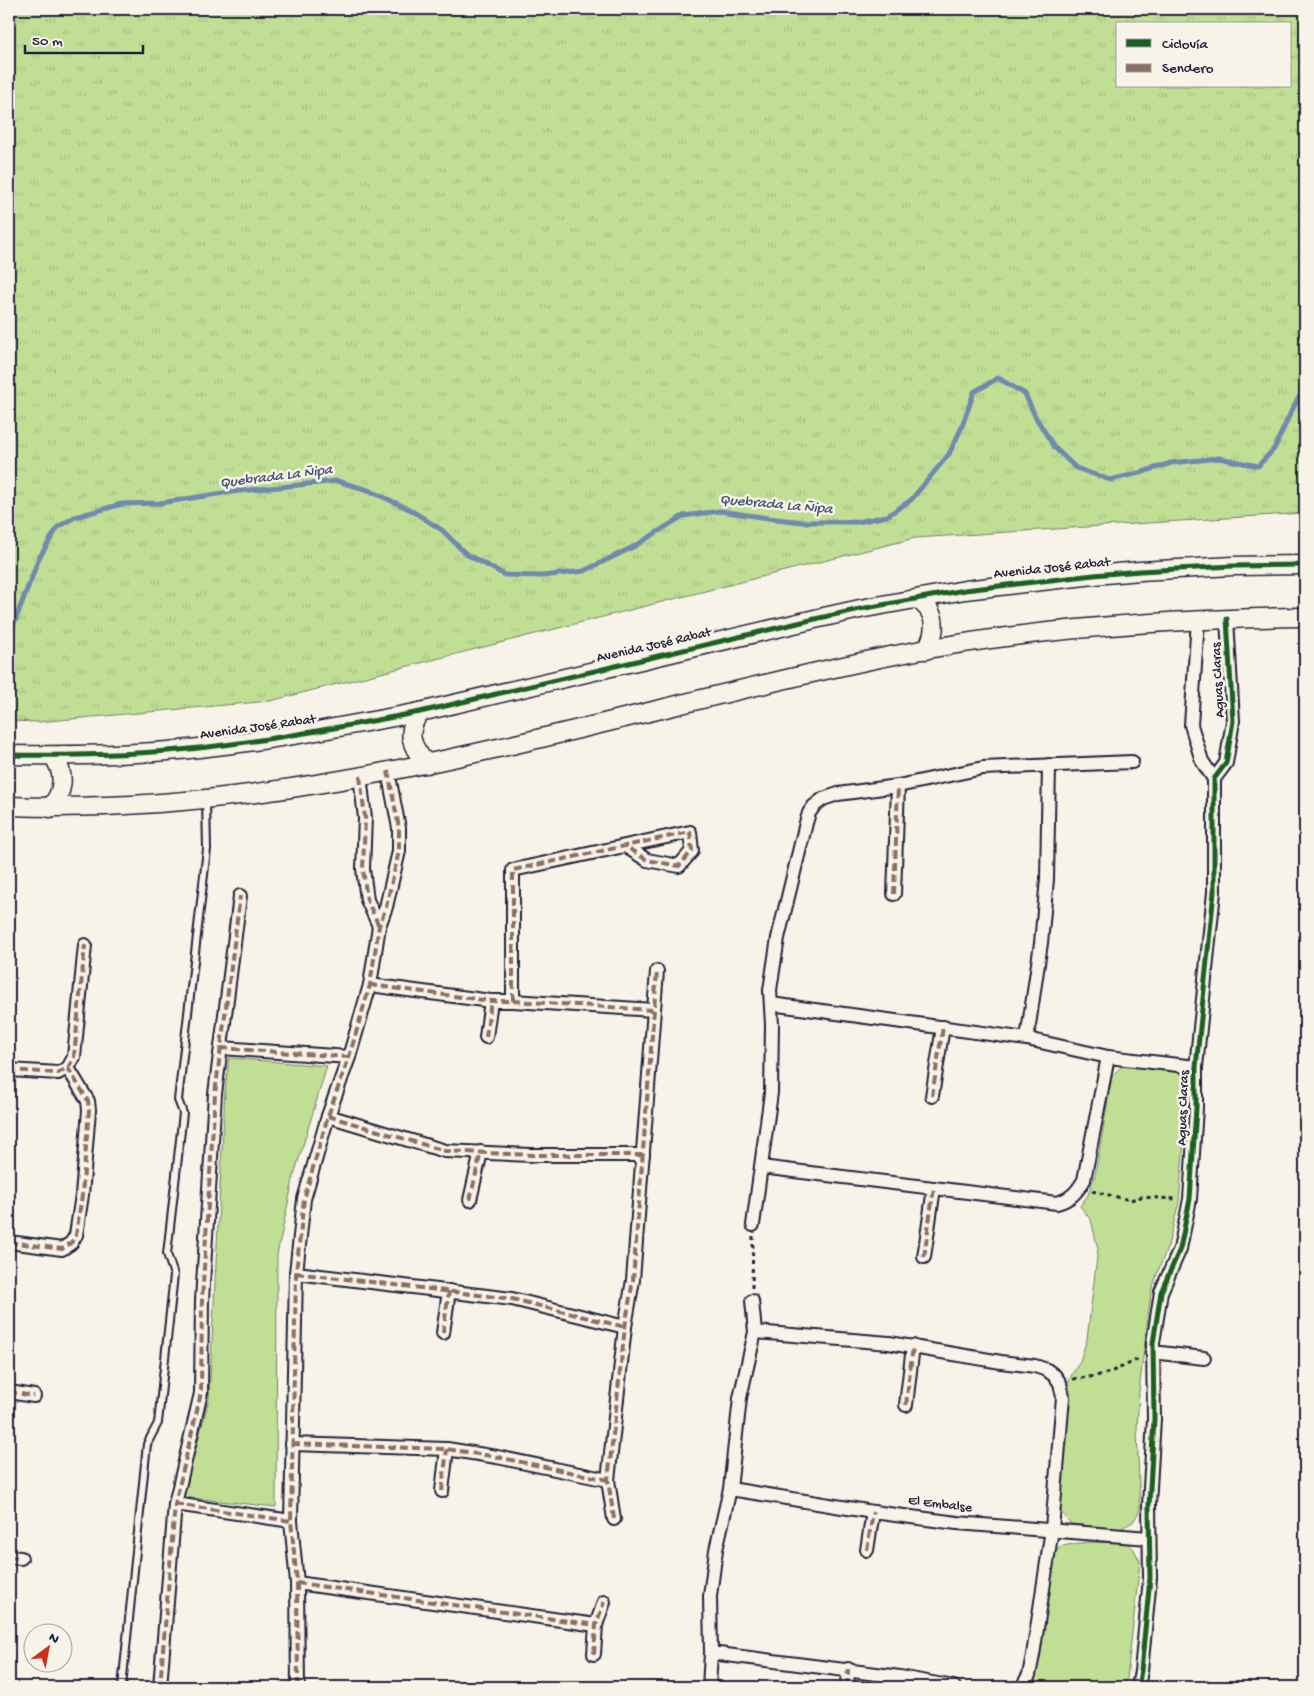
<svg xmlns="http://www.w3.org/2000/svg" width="1314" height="1696" font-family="'Gochi Hand',sans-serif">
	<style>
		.grass { fill: url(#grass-tufts); stroke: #728068; fill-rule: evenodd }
		.park { fill: #c1de95; stroke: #728068 }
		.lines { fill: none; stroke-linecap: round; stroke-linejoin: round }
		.stream { stroke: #6e8aae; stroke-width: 5 }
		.lane-casing { stroke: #22223b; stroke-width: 10 }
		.street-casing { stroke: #22223b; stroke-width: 16 }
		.secondary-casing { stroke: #22223b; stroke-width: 21 }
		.path { stroke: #22223b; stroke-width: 3; stroke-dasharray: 4 4; stroke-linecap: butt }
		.lane { stroke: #f7f3e8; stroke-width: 6 }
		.street { stroke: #f7f3e8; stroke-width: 12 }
		.secondary { stroke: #f7f3e8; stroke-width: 18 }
		.quiet { stroke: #8d6e63; stroke-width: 4; stroke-dasharray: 8 4; stroke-linecap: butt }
		.cycleway-casing { stroke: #f7f3e8; stroke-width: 8 }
		.cycleway { stroke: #1b5e20; stroke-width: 5 }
		.labels { text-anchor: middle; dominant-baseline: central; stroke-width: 5; stroke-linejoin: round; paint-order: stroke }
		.street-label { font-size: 14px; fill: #22223b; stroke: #f7f3e8 }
		.water-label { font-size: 15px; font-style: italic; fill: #485675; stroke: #f7f3e8 }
	</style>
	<defs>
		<pattern id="grass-tufts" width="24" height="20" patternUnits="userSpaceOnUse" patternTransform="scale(1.25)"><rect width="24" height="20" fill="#c1de95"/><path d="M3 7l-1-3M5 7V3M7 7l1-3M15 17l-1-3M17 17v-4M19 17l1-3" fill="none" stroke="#a6be81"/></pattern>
	</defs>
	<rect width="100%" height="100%" fill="#f7f3e8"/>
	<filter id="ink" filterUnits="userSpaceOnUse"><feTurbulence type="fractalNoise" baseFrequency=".02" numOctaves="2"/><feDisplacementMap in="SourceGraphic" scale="10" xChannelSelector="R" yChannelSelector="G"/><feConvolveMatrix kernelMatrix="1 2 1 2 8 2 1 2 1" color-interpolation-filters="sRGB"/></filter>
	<g filter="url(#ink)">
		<path class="grass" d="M 9,9 L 1305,9 L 1305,513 L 915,538 L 270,701 L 38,722 L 9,721 ZM 1118,24 L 1290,24 L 1290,86 L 1118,86 Z"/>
		<g class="park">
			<polygon points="229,1058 327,1066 294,1175 277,1255 276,1507 183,1497 209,1399 225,1090"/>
			<polygon points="1122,1066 1175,1070 1185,1076 1188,1090 1179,1202 1168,1246 1158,1271 1151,1292 1139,1391 1137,1428 1140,1510 1133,1522 1120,1529 1071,1524 1057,1507 1069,1405 1066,1385 1080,1361 1087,1339 1098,1249 1091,1220 1080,1206 1088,1195 1095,1175 1112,1076"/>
			<polygon points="1087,1542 1126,1543 1133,1548 1140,1561 1126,1687 1030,1687 1033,1681 1052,1556 1061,1546"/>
		</g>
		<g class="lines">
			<polyline class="stream" points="9,629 13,626 39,558 58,527 75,517 122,504 160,503 230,492 337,481 368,490 409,509 442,530 466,554 505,575 543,576 584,571 635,546 683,516 720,511 768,518 803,522 858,522 887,516 911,500 949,454 961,429 974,392 998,378 1025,394 1035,416 1054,447 1076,468 1110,480 1143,472 1171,463 1219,458 1258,466 1274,449 1290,414 1305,386"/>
			<g class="lane-casing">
				<polyline id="lane" points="122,1687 147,1444 158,1423 174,1275 167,1254 183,1113 178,1100 207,849 206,800"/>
			</g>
			<g class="street-casing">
				<g id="street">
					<polyline points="1198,620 1191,725 1202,761 1214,779"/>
					<polyline points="360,776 365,818 363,869 367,900 379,926"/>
					<polyline points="894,894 898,786"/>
					<polyline points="370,985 491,1001 513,1001 654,1010"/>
					<polyline points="513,1001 513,870 690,832 692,851 679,866 647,860 625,846"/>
					<polyline points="771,1004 1027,1039 1108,1057 1196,1067"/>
					<polyline points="486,1037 491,1001"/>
					<polyline points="1027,1039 1041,943 1047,879 1049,765"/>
					<polyline points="221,1048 349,1057"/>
					<polyline points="9,1070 58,1073 68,1068 74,1057 85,945"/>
					<polyline points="932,1096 943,1027"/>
					<polyline points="328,1116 445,1151 531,1155 643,1155"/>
					<path d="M 761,1167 L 1057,1203 C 1071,1199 1077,1192 1084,1180 L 1108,1057"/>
					<polyline points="470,1200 481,1152"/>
					<polyline points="753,1225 771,1093 772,1025 770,990 778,938 806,823 809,813 814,806 823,799 838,794 898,786 983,768 1132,762"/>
					<polyline points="9,1242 62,1249 71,1243 76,1235 82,1195 89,1110 88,1101 68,1068"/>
					<polyline points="924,1257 934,1188"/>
					<polyline points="296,1273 512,1299 625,1327"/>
					<polyline points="755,1332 889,1343 1001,1362 1035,1366 1047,1370 1055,1376 1060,1383 1063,1397 1052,1529 1033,1655 1029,1675 1022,1687"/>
					<polyline points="443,1333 449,1291"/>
					<polyline points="1152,1352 1204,1358"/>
					<polyline points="9,1392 34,1396"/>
					<polyline points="906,1405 913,1346"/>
					<polyline points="292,1444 447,1449 497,1457 608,1480"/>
					<polyline points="730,1489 873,1512 957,1523 1149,1538"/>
					<polyline points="442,1491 447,1449"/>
					<polyline points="175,1504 291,1521"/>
					<polyline points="614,1519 608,1480 625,1327 633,1280 657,971"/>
					<polyline points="867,1550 873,1512"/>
					<polyline points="9,1557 21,1558"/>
					<polyline points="297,1583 596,1625"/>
					<polyline points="711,1653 900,1677 954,1687"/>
					<polyline points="594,1654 596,1625 604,1602"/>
					<polyline points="160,1687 175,1504 201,1393 202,1300 215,1094 240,896"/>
					<polyline points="298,1687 297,1583 291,1521 296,1273 304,1199 328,1116 349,1057 370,985 379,926 386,907 399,851 399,828 388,771"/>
					<polyline points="709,1687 711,1653 710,1596 716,1550 730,1489 740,1398 755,1332 752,1301"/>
					<polyline points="847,1687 848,1669"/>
					<polyline points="1138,1687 1141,1671 1150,1578 1149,1505 1154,1419 1153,1343 1161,1292 1180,1249 1190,1199 1196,1108 1196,1067 1214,892 1214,779 1226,763 1233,721 1227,619"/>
				</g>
			</g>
			<g class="secondary-casing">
				<g id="secondary">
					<path d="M 917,599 C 937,611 938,631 926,650"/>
					<path d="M 420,712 C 405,732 411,747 427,764"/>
					<path d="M 9,755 C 72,756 136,755 199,748 C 273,740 346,726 420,712 L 815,619 L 860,609 L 965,590 L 1094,575 L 1140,571 L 1233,566 L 1305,565"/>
					<path d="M 9,806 C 308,818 596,717 885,657 C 1022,629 1166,619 1305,617"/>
					<path d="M 50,808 C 64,792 66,774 53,756"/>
				</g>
			</g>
			<g class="path">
				<polyline points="1092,1191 1130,1200 1141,1197 1177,1199"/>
				<polyline points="752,1288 753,1236"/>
				<path d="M 1073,1379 C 1079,1378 1084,1378 1089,1377 C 1107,1375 1125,1366 1140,1358"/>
				<polyline points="1040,1682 1049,1687"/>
			</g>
			<use href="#lane" class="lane"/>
			<use href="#street" class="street"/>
			<use href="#secondary" class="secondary"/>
			<g class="quiet">
				<polyline points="360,776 365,818 363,869 367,900 379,926"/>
				<polyline points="894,894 898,786"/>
				<polyline points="370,985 491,1001 513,1001 654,1010"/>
				<polyline points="513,1001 513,870 690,832 692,851 679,866 647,860 625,846"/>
				<polyline points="486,1037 491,1001"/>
				<polyline points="221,1048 349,1057"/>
				<polyline points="9,1070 58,1073 68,1068 74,1057 85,945"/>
				<polyline points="932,1096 943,1027"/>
				<polyline points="328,1116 445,1151 531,1155 643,1155"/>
				<polyline points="470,1200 481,1152"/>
				<polyline points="9,1242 62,1249 71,1243 76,1235 82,1195 89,1110 88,1101 68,1068"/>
				<polyline points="924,1257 934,1188"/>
				<polyline points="296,1273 512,1299 625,1327"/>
				<polyline points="443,1333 449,1291"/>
				<polyline points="9,1392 34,1396"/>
				<polyline points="906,1405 913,1346"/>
				<polyline points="292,1444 447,1449 497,1457 608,1480"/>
				<polyline points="442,1491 447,1449"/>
				<polyline points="175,1504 291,1521"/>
				<polyline points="614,1519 608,1480 625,1327 633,1280 657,971"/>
				<polyline points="867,1550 873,1512"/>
				<polyline points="9,1557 21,1558"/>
				<polyline points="297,1583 596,1625"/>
				<polyline points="594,1654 596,1625 604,1602"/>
				<polyline points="160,1687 175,1504 201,1393 202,1300 215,1094 240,896"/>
				<polyline points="298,1687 297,1583 291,1521 296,1273 304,1199 328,1116 349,1057 370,985 379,926 386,907 399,851 399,828 388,771"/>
				<polyline points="847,1687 848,1669"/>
			</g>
			<g class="cycleway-casing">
				<g id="cycleway">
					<path d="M 9,755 C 72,756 136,755 199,748 C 273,740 346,726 420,712 L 815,619 L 860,609 L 965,590 L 1094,575 L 1140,571 L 1233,566 L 1305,565"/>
					<polyline points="1138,1687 1141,1671 1150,1578 1149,1505 1154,1419 1153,1343 1161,1292 1180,1249 1190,1199 1196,1108 1196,1067 1214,892 1214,779 1226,763 1233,721 1227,619"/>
				</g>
			</g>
			<use href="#cycleway" class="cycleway"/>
		</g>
	</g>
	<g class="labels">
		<g class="street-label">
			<text transform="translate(1052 569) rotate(-6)">Avenida José Rabat</text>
			<text transform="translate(654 646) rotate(-13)">Avenida José Rabat</text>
			<text transform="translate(1219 680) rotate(-93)">Aguas Claras</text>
			<text transform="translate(258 728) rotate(-8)">Avenida José Rabat</text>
			<text transform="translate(1184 1108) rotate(-88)">Aguas Claras</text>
			<text transform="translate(940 1505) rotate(7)">El Embalse</text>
		</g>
		<g class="water-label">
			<text transform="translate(276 477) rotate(-7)">Quebrada La Ñipa</text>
			<text transform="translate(776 505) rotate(5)">Quebrada La Ñipa</text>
		</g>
	</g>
	<rect width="1314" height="1696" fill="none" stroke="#f7f3e8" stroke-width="30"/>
	<rect x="15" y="15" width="1284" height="1666" fill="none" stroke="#22223b" stroke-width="2" filter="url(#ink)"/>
	<rect x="1116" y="22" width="175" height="65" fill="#f7f3e8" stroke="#a29fa3"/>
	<rect x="1126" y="39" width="25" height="8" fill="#1b5e20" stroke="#a29fa3"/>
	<text x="1162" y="48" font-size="15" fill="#22223b">Ciclovía</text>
	<rect x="1126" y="64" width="25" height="8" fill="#8d6e63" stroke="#a29fa3"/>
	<text x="1162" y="72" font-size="15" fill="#22223b">Sendero</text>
	<g transform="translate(48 1648) rotate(32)"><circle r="24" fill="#f7f3e8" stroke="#a29fa3"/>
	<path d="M0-4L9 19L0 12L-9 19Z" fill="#c8321e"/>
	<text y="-8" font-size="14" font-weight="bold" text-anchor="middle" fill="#22223b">N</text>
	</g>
	<path d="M25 45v8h118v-8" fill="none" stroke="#22223b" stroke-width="2.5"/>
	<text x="32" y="45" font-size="15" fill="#22223b" stroke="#f7f3e8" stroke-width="4" paint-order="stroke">50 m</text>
</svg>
